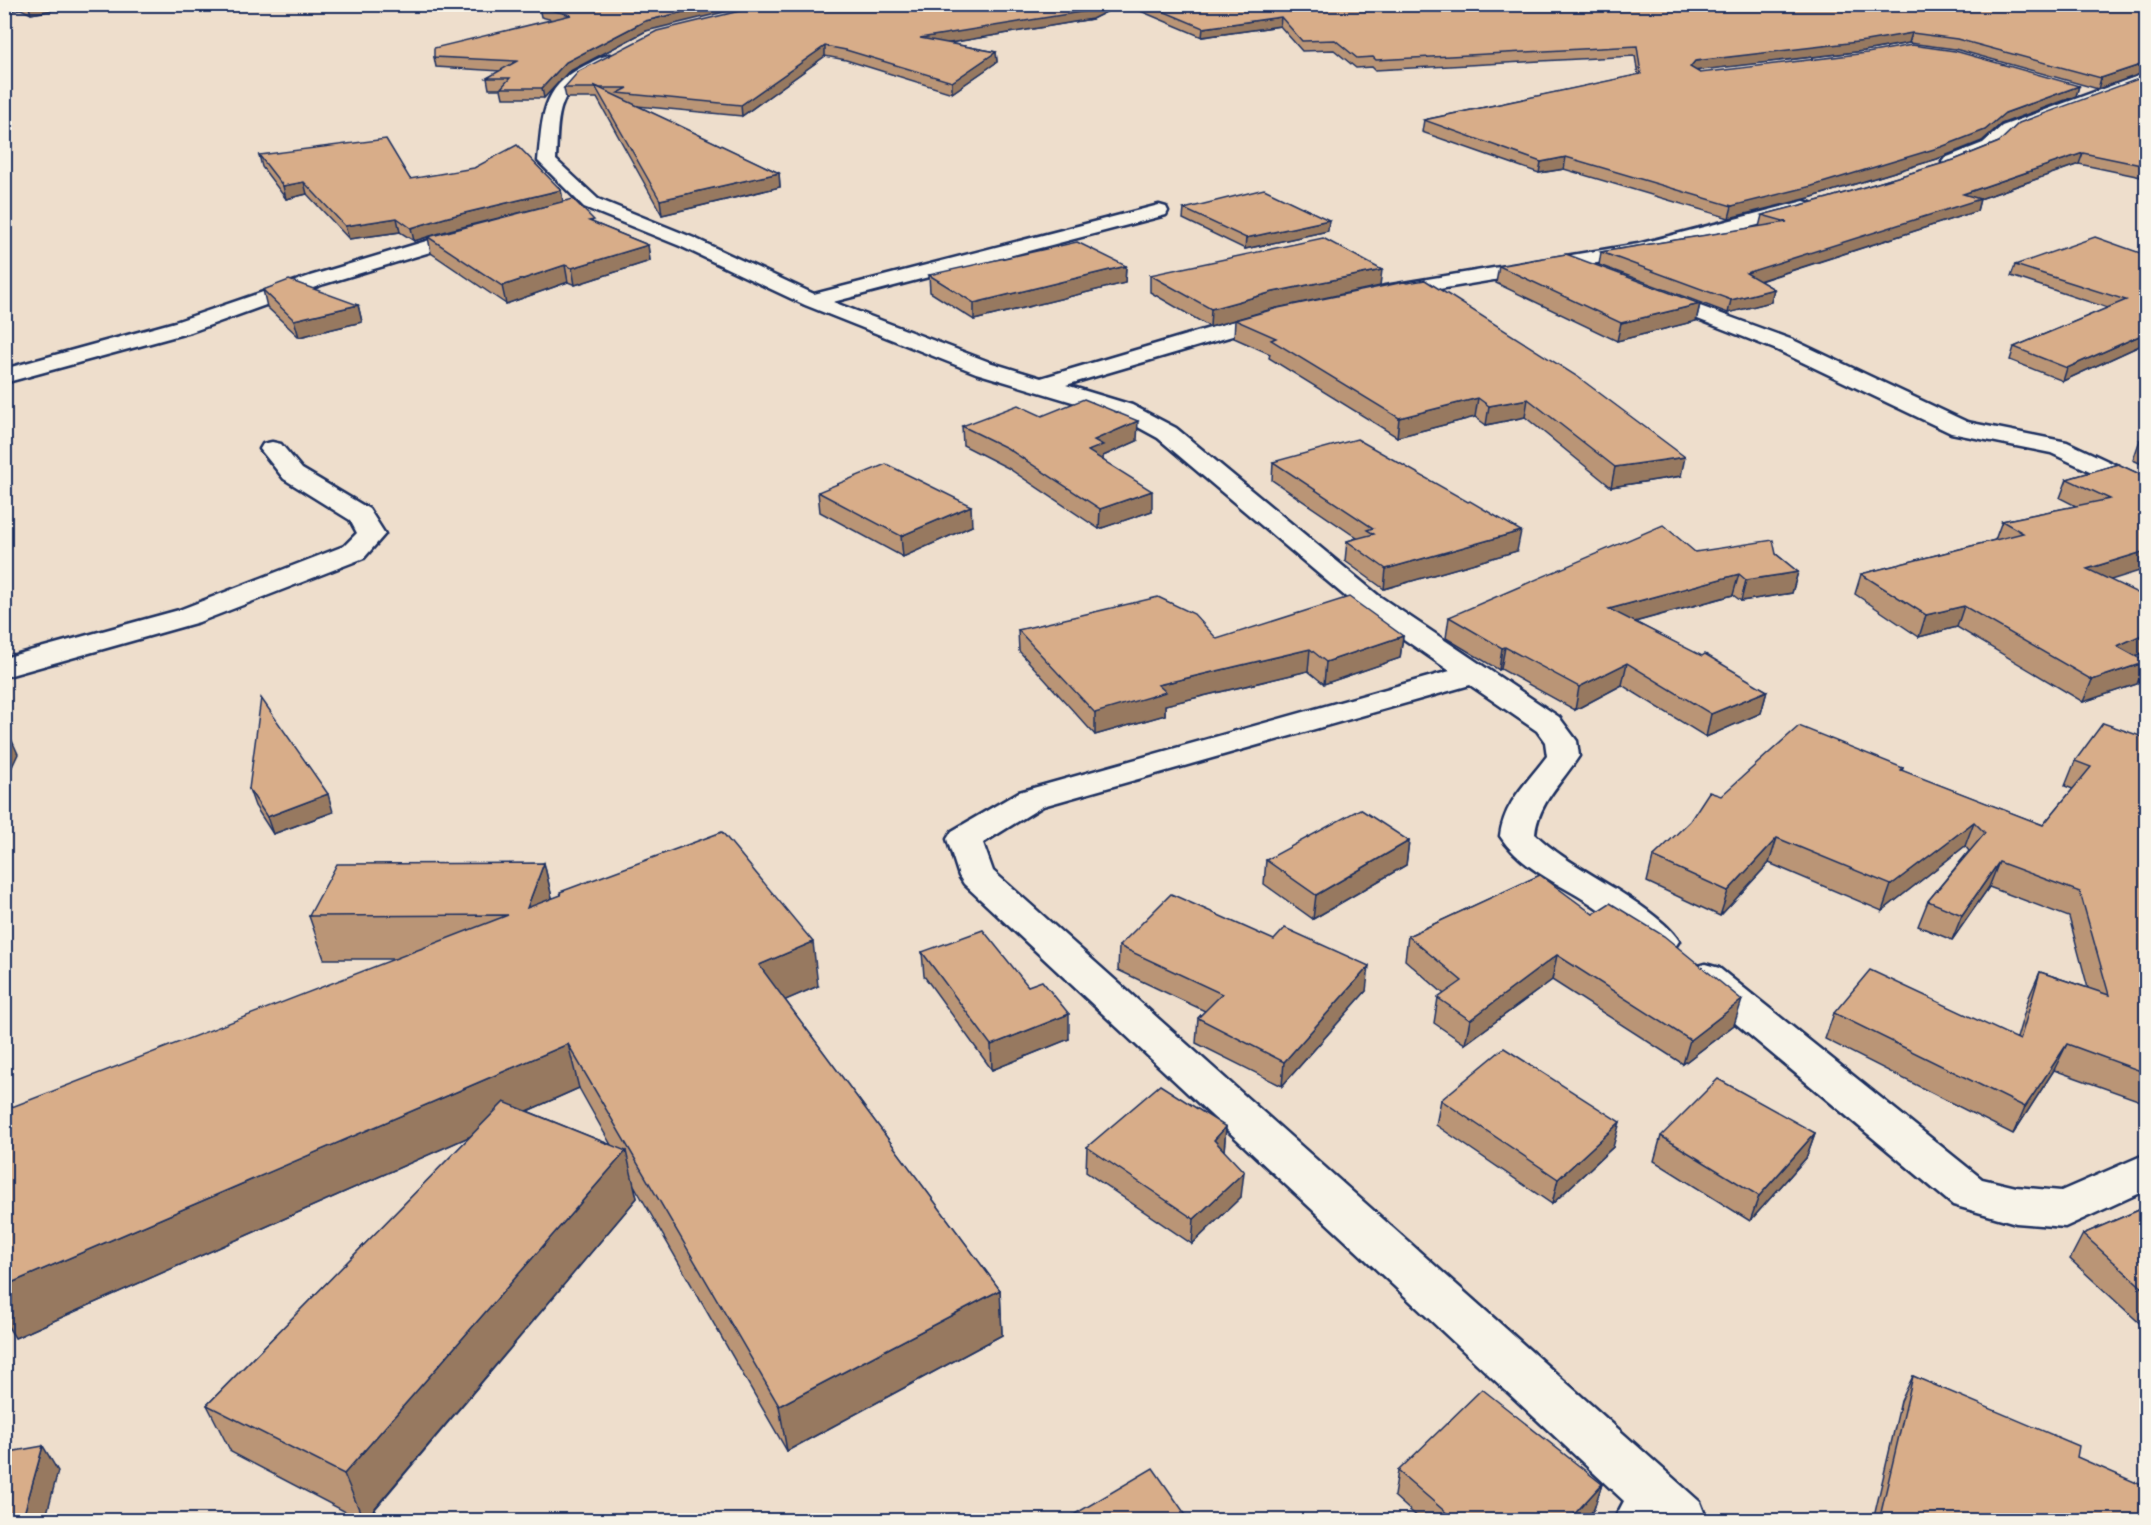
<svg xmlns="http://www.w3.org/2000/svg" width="2151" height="1525" font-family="Sriracha,sans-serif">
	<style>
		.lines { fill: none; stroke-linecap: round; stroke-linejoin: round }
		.minor-casing { stroke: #1b2f5e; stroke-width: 5 }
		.minor { fill: #f7f3e8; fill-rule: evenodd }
		.wall { fill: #ba9576; stroke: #1b2f5e; stroke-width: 1.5; fill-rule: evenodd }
		.shaded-wall { fill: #977960; stroke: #1b2f5e; stroke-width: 1.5 }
		.building { fill: #d8ad89; stroke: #1b2f5e; stroke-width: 1.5 }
	</style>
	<rect width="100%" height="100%" fill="#eedecc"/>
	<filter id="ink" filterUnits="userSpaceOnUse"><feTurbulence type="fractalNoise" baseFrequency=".0167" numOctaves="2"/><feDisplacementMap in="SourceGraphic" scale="12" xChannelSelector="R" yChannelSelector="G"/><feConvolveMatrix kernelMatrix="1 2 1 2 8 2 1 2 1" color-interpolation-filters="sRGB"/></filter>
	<g filter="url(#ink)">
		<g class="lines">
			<g class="minor-casing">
				<g id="minor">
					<path d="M 609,55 L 614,56 L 616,59 L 614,62 C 605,68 594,72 584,78 C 554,97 558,128 556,160 L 598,199 L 694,238 L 814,294 L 1159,205 L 1166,207 L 1168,211 L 1166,215 L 833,302 L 992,363 L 1041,378 L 1271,310 L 1279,309 L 1287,310 L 1290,315 L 1287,320 L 1066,385 L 1132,405 L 1176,428 L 1379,596 L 1559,717 L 1577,741 L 1579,756 C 1563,781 1538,803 1535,834 C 1568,866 1616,885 1653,915 C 1663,923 1672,930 1679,941 L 1673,950 C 1664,953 1656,955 1646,950 C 1631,941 1618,924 1604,913 C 1570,887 1524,873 1500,836 C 1504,802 1528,782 1547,756 L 1545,742 L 1537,731 L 1470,685 L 1043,806 L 983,843 L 993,871 L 1700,1502 L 1707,1520 L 1614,1520 L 1624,1501 L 964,884 L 959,876 L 947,839 L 952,831 L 1019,792 L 1450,671 L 1359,608 L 1158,438 L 1116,415 L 976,373 L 805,305 L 680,246 L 584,207 L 538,161 C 543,118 540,88 584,66 C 592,62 600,57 609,55 Z"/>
					<polygon points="2146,73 2146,83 2014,132 2004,140 1995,151 1951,167 1945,166 1942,162 1945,158 1983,143 2002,126"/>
					<polygon points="1804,201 1811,203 1813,207 1811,211 1639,256 1385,298 1378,296 1375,292 1378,288 1385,286 1638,244"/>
					<polygon points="473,227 480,229 483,233 480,237 324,284 191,332 4,383 4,369 175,322 310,276"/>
					<polygon points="1656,290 1793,340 1967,422 2067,442 2146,479 2146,496 2137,493 2051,453 1951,433 1777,350 1649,300 1646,296 1649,292"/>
					<polygon points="272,442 281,444 302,469 369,509 385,534 364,558 199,622 4,677 4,658 179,610 344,546 357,533 350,520 284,479 260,449 263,444"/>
					<polygon points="1705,964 1719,968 1982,1179 2016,1187 2061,1191 2146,1154 2146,1190 2065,1227 2016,1223 1953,1205 1691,986 1686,977 1691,968"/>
				</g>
			</g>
			<use href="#minor" class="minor"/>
		</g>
		<g class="wall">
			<polygon points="4,4 89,4 31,14 21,9 4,11"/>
			<polygon points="774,4 1122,4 1092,19 948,43 996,52 997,62 952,93 846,60 825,56 742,116 637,106 779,173 780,187 662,215 597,98 566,98 564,88"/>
			<polygon points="1124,4 2146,4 2146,72 2098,89 1955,49 1909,43 1864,51 1696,70 1700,73 2079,86 2076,96 2001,124 1982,141 1937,159 1809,198 1729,218 1564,169 1539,173 1422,132 1424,120 1638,75 1635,56 1375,70 1372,67 1356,68 1334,50 1302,51 1280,26 1202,37"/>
			<polygon points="539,7 646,31 568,72 544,98 503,98 501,89 489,89 487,78 501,71 436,67 434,57 553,20 541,17"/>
			<polygon points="2146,76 2146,178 2079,164 1980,199 1977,211 1760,281 1774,289 1771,302 1728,313 1599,265 1601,252 1759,227 1762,215 1828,198 1954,160 1999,142"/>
			<path d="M 259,155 L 410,179 L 561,190 L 563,201 L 594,223 L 648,245 L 650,261 L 575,285 L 568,282 L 506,304 L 431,253 L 428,237 L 414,241 L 400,232 L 349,239 L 307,194 L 286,199 L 262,167 ZM 505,216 L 435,235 L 450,230 Z"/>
			<polygon points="1184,209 1328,231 1245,249 1183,219"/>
			<polygon points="2146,255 2146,343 2063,381 2010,360 2014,347 2108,308 2011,276 2015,265"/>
			<polygon points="1126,266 1125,283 974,320 930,292 929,275"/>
			<polygon points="1499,266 1700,304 1696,321 1617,341 1496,283"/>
			<polygon points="1150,275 1272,309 1210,327 1150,292"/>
			<polygon points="1404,282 1681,476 1611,487 1525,417 1486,425 1475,417 1397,437 1269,358 1270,354 1234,338 1235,320"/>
			<polygon points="263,290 358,305 362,322 299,337 267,307"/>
			<polygon points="1042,416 1137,441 1103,456 1103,460 1152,511 1099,529 1008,468 963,445 962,426"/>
			<polygon points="2146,439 2146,466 2133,460 2140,440"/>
			<polygon points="1273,462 1517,551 1384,589 1345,561 1347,541 1357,538 1272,480"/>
			<polygon points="2118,464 2110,580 2146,651 2135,656 2146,662 2137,684 2083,702 1957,627 1919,637 1855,594 1861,574 1995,540 2002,521 2076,506 2060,498 2067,479"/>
			<polygon points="818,492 972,526 903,557 820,512"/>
			<polygon points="1695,552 1776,554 1798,572 1792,593 1741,601 1733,595 1635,622 1767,691 1761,713 1706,737 1622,685 1575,710 1501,669 1499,670 1446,638 1449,617"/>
			<polygon points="1018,630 1217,639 1403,636 1400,658 1324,684 1308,671 1165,705 1165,715 1095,735 1019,651"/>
			<polygon points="2146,738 2146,1103 2054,1070 2013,1134 1825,1039 1834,1013 2017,1038 2029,997 2040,972 2088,988 2069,917 1989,887 1952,940 1918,926 1928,901 1969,851 1965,846 1882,911 1769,863 1720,916 1647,882 1653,857 1721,796 1903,768 1902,771 2043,825 2073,789 2065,786 2075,761"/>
			<polygon points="249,789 333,812 273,834 255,806"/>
			<polygon points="1409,841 1406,865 1313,919 1264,884 1266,860"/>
			<path d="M 544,863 L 552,898 L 818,986 L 785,1000 L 1000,1290 L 1002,1335 L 787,1451 L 634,1185 L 637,1198 L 365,1521 L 363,1521 L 231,1452 L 207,1405 L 471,1136 L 15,1338 L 395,959 L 324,959 L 309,916 ZM 579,1088 L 611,1145 L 527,1111 Z"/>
			<polygon points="1540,875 1734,1025 1683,1064 1552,980 1465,1044 1434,1023 1438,998 1444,994 1405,960 1408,936"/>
			<polygon points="1119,946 1366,991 1282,1086 1196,1043 1198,1018 1205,1011 1118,970"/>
			<polygon points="922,952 1028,986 1069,1039 992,1070 924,976"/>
			<polygon points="1441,1100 1613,1147 1552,1204 1436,1125"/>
			<polygon points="1226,1127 1224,1151 1241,1197 1192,1244 1086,1172 1087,1147"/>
			<polygon points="1815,1133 1806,1158 1750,1221 1654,1161 1661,1136"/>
			<polygon points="2146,1207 2146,1329 2070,1259 2083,1234"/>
			<polygon points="1913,1376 2077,1457 2146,1521 1873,1521 1901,1401"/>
			<polygon points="1398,1471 1602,1484 1594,1509 1584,1521 1422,1521 1394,1496"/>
		</g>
		<g class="shaded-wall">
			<polygon points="4,4 20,4 21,9 4,11"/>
			<polygon points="28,4 89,4 31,14"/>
			<polygon points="717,4 757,4 646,31 568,72 544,98 542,88 566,62 645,21"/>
			<polygon points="1103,4 1122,4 1092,19 920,48 920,38"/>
			<polygon points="1281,17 1280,26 1202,37 1203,28"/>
			<polygon points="1912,33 1909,43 1864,51 1693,71 1690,67 1695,61"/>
			<polygon points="825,46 825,56 742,116 741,105"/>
			<polygon points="996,52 997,62 952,93 952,82"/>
			<polygon points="2146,63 2146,72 2098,89 2101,78"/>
			<polygon points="2079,86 2076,96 2001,124 1982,141 1937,159 1809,198 1729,218 1732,206 2005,113"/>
			<polygon points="2083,153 2079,164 1974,201 1980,199 1977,211 1743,286 1746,273 1963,194"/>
			<polygon points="1566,157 1564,169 1539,173 1541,162"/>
			<polygon points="779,173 780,187 662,215 660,200"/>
			<polygon points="304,182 307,194 286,199 283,186"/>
			<polygon points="561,190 563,202 450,230 414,241 411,228 448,217"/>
			<polygon points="397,218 400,232 349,239 345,226"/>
			<polygon points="1329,220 1328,231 1245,249 1246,238"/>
			<polygon points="648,245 650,261 575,285 572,268"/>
			<polygon points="565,265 568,282 506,304 502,286"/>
			<polygon points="1126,266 1125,283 974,320 974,303"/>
			<polygon points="1382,270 1380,286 1272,309 1210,327 1211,309 1273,292"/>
			<polygon points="1774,289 1771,302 1728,313 1731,300"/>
			<polygon points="1700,304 1696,321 1617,341 1621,323"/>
			<polygon points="358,305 362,322 299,337 294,320"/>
			<polygon points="2146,333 2146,343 2063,381 2067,368"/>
			<polygon points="1478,398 1475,417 1397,437 1399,418"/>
			<polygon points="1528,399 1525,417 1486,425 1489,406"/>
			<polygon points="1138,421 1137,441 1103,456 1103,464 1088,451 1094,440"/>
			<polygon points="1685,457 1681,476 1611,487 1615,467"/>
			<polygon points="1152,491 1152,511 1099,529 1100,509"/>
			<polygon points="971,506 972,526 903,557 901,536"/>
			<polygon points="1521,531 1517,551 1384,589 1386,569"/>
			<polygon points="2146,551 2146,569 2079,590 2087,569"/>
			<polygon points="1798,572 1792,593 1741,601 1746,580"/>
			<polygon points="1739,574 1733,595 1605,630 1609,609"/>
			<polygon points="1964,606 1957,627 1919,637 1926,615"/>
			<polygon points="2146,633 2146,651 2108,668 2117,646"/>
			<polygon points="1403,636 1400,658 1324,684 1326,662"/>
			<polygon points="1505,647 1501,669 1499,670 1502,648"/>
			<polygon points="1310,649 1308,671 1165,705 1165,715 1095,735 1095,713 1158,685"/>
			<polygon points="2146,662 2137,684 2083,702 2092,680"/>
			<polygon points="1627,663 1622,685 1575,710 1579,687"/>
			<polygon points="1767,691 1761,713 1706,737 1711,714"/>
			<polygon points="4,723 18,754 4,784"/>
			<polygon points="328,794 333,812 273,834 267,817"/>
			<polygon points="4,799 11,814 4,829"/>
			<polygon points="1974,822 1965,846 1882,911 1891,885"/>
			<polygon points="1777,838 1769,863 1720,916 1728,891"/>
			<polygon points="1409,841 1406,865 1313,919 1316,895"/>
			<polygon points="1999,862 1989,887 1952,940 1962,915"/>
			<polygon points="544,863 554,906 527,908"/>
			<polygon points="813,942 818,986 765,1009 759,965"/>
			<polygon points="1557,955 1552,980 1465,1044 1470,1020"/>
			<polygon points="1369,966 1366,991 1282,1086 1284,1062"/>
			<polygon points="1742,1000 1734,1025 1683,1064 1690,1040"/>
			<polygon points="1069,1014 1069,1039 992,1070 991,1045"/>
			<polygon points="568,1044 579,1088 15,1338 4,1320 4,1286"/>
			<polygon points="2067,1044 2054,1070 2013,1134 2025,1107"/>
			<polygon points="1620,1122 1613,1147 1552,1204 1558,1179"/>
			<polygon points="1226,1127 1224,1151 1214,1140"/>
			<polygon points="1815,1133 1806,1158 1750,1221 1759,1196"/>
			<polygon points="626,1151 637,1198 364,1521 344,1474"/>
			<polygon points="1244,1172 1241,1197 1192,1244 1194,1219"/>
			<polygon points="1000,1290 1002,1335 787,1451 779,1406"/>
			<polygon points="43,1446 58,1471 45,1521 22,1521"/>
			<polygon points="1602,1484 1594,1509 1584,1521 1568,1521"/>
		</g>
		<g class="building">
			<polygon points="552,4 717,4 645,21 566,62 542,88 501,88 510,78 487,78 517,61 434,57 434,48 571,15 539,7"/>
			<polygon points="774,4 1103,4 1093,10 920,38 996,52 952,82 846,50 825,46 741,105 618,93 628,88 600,88 595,86 596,88 564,88 579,71 657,31 756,7"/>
			<polygon points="1146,4 2146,4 2146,63 2101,78 1957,39 1912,33 1866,41 1695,61 1690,67 1700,73 1867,53 1912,45 1955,51 2079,86 2005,113 1985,130 1941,147 1812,186 1732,206 1566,157 1541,162 1424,120 1641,74 1637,46 1376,60 1373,57 1357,58 1335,40 1302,41 1281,17 1203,28"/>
			<polygon points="2146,76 2146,166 2083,153 1963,194 1980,199 1746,273 1774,289 1731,300 1601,252 1787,222 1762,215 1828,198 1954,160 1999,142 2019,123"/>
			<polygon points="595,86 672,122 779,173 660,200"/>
			<polygon points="386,139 410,179 474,168 517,145 561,190 448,217 411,228 397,218 345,226 304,182 283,186 259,155"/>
			<polygon points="1264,189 1329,220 1246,238 1184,209"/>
			<polygon points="573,199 594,220 589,221 648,245 572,268 565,265 502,286 428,237"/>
			<polygon points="2095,237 2146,255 2146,333 2067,368 2014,347 2126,300 2015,265"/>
			<polygon points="1323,238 1382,270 1273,292 1211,309 1150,275"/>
			<polygon points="1077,242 1126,266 974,303 929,275"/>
			<polygon points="1566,254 1700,304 1621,323 1499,266"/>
			<polygon points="289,280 358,305 294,320 263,290"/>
			<polygon points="1425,280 1578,377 1685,457 1615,467 1528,399 1489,406 1478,398 1399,418 1271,340 1276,338 1235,320 1278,308 1404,282 1407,283"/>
			<polygon points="1084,399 1138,421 1094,440 1103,445 1088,451 1152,491 1100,509 1007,448 962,426 1018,405 1042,416"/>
			<polygon points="1357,439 1468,502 1470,501 1521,531 1386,569 1347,541 1374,534 1367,530 1373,528 1273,462"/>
			<polygon points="2146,439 2146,443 2140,440"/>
			<polygon points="886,464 971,506 901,536 818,492"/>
			<polygon points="2118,464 2146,477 2146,551 2087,569 2146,597 2146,633 2117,646 2146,662 2092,680 1964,606 1926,615 1861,574 2023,533 2002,521 2110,499 2067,479"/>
			<polygon points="1663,525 1695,552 1773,540 1776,554 1798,572 1746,580 1739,574 1609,609 1702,656 1705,654 1767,691 1711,714 1627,663 1579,687 1505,647 1502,648 1449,617"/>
			<polygon points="1158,597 1194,614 1217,639 1349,597 1403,636 1326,662 1310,649 1158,685 1166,692 1095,713 1018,630"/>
			<polygon points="261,698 328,794 267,817 249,789"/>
			<polygon points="2103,723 2146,738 2146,1073 2067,1044 2025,1107 1834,1013 1870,970 2020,1040 2040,972 2109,995 2080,892 1999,862 1962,915 1928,901 1985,833 1974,822 1891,885 1777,838 1728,891 1653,857 1690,821 1709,792 1721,796 1799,726 1903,768 1901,770 2043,825 2091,767 2075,761"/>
			<polygon points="1360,809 1409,841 1316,895 1266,860"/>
			<polygon points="722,832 813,942 759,965 1000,1290 779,1406 568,1044 4,1286 4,1110 508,915 309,916 337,864 544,863 527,908 561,895 560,892"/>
			<polygon points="1540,875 1593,914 1610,903 1664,936 1742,1000 1690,1040 1557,955 1470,1020 1438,998 1462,981 1408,936"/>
			<polygon points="1171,894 1274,940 1285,928 1369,966 1284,1062 1198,1018 1222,994 1119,946"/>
			<polygon points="983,930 1028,986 1042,981 1069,1014 991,1045 922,952"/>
			<polygon points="1504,1048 1620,1122 1558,1179 1441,1100"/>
			<polygon points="1718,1079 1815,1133 1759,1196 1661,1136"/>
			<polygon points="1160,1085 1226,1127 1214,1140 1244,1172 1194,1219 1087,1147"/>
			<polygon points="504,1102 626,1151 344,1474 207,1405"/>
			<polygon points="2146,1207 2146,1291 2083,1234"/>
			<polygon points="1913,1376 2079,1446 2077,1457 2146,1487 2146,1521 1879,1521"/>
			<polygon points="1482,1389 1602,1484 1568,1521 1456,1521 1398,1471"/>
			<polygon points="43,1446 22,1521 4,1521 4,1453"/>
			<polygon points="1153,1468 1190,1521 1063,1521"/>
		</g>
	</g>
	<rect width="2151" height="1525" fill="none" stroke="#f7f3e8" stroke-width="24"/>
	<rect x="12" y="12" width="2127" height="1501" fill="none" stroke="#1b2f5e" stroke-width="2" filter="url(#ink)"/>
</svg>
